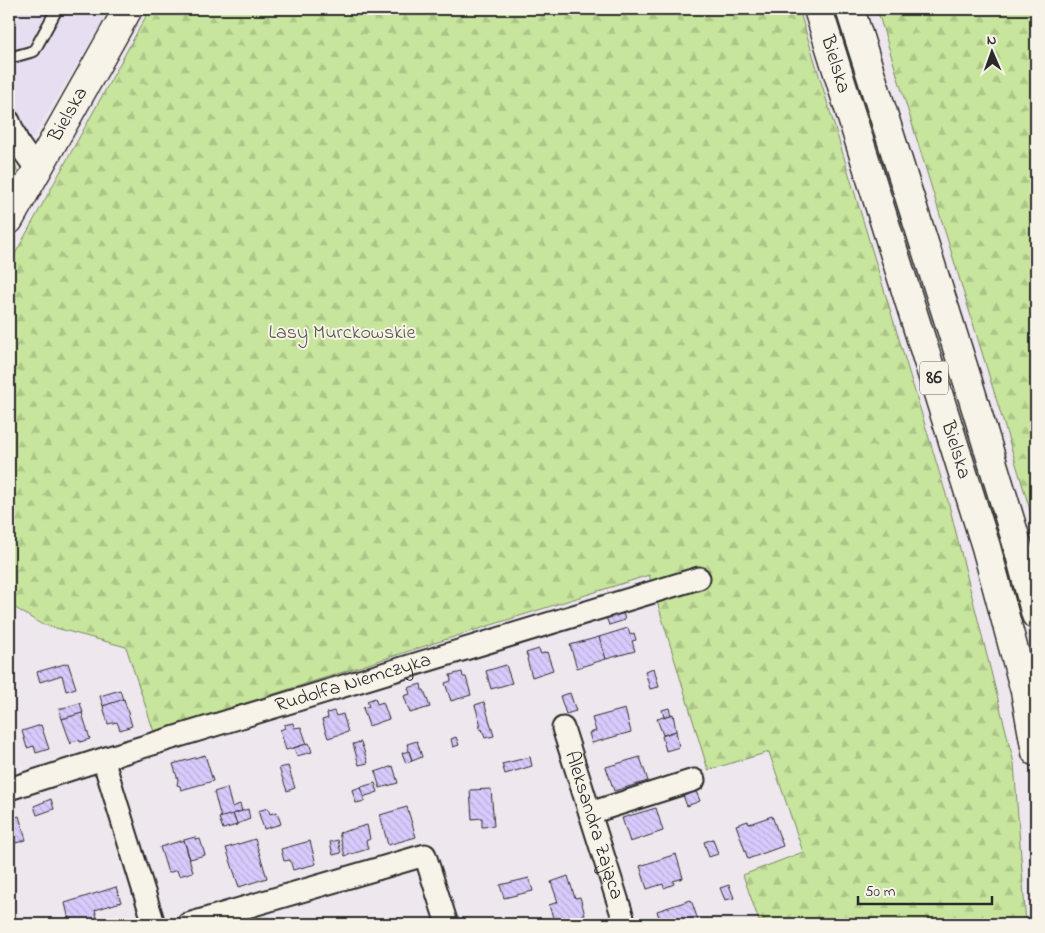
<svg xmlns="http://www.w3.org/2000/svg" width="1045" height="933" font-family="'Indie Flower',sans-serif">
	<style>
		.built { fill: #e8def2 }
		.green { fill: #c7e59c; stroke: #798864 }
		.forest { fill: url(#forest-firs); stroke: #798864 }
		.building { fill: url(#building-back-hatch); stroke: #2b2b2b }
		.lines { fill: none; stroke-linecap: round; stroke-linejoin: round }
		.lane-casing { stroke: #2b2b2b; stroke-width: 14 }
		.street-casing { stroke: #2b2b2b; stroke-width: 25 }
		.secondary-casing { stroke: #2b2b2b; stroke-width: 31 }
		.primary-casing { stroke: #2b2b2b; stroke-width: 31 }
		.lane { stroke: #f7f3e8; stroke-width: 10 }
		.street { stroke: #f7f3e8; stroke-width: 21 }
		.secondary { stroke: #f7f3e8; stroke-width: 28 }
		.primary { stroke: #f7f3e8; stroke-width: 28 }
		.labels { text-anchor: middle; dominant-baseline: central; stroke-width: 4; stroke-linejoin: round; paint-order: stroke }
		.shield { fill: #f7f3e8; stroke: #686764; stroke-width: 1 }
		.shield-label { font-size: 19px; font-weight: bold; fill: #2b2b2b }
		.street-label { font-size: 20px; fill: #2b2b2b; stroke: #f7f3e8 }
		.park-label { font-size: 20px; fill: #525a47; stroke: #f7f3e8 }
	</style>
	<defs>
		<pattern id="forest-firs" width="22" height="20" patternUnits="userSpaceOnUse" patternTransform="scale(1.25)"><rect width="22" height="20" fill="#c7e59c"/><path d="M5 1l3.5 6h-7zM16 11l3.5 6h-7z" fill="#abc587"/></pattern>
		<pattern id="building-back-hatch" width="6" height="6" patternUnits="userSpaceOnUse" patternTransform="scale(1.25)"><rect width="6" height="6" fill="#d9cafc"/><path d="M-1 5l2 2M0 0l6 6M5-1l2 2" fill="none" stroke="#baaed8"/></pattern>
	</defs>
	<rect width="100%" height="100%" fill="#eee7ee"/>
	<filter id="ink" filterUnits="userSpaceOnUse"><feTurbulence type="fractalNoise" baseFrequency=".02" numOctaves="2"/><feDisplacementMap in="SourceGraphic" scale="10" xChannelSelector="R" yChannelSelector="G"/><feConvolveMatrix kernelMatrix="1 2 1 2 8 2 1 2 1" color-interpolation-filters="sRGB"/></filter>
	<g filter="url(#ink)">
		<polygon class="built" points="9,9 110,9 31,142 19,115 9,85"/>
		<polygon class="green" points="9,144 19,178 9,195"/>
		<g class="forest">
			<polygon points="150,9 799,9 948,501 1014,763 1026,924 760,924 743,875 803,852 769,752 708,770 649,575 154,732 126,647 41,624 9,604 9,265"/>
			<polygon points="877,9 1036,9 1036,535 1028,503"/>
		</g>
		<g class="building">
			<polygon points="623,612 625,620 609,625 606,617"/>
			<polygon points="628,628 630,635 634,633 636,640 632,641 635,651 606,659 599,637"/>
			<polygon points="599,637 606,659 577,668 570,645"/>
			<polygon points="539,649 541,654 547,652 553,670 532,677 527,659 528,658 526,653"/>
			<polygon points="68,663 76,688 66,691 62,675 40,682 37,672"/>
			<polygon points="506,665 512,683 491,689 486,671"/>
			<polygon points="654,668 659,687 650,689 645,671"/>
			<polygon points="462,672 463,677 466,677 471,695 451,701 445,683 451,681 450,675"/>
			<polygon points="421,684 422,690 424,690 430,707 410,713 404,696 410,694 408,688"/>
			<polygon points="120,690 123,700 103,706 100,696"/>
			<polygon points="570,693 576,711 566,714 560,696"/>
			<polygon points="375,698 377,704 383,702 389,719 369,726 363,708 369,706 367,701"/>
			<polygon points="124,699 132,726 120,730 117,722 108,724 103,706"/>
			<polygon points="484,702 494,736 485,738 482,729 480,730 479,726 481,726 475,705"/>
			<polygon points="80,703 83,713 62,719 59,709"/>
			<polygon points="669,708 671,715 664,717 662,710"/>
			<polygon points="625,709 631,732 592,743 589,733 596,731 592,718"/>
			<polygon points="334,711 336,716 343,714 348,732 328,738 322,720 328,718 327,713"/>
			<polygon points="82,713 90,739 80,742 79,740 71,742 71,744 62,719"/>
			<polygon points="673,714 676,731 663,735 657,719"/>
			<polygon points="293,723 294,728 301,727 307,744 286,750 280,730 285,728 284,725"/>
			<polygon points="41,725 49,749 36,753 34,746 27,748 22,731"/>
			<polygon points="676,731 679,747 666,751 662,736"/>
			<polygon points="456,737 459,745 453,747 451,739"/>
			<polygon points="417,741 422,757 412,761 407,744"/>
			<polygon points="361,742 368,763 359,765 353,744"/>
			<polygon points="309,743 312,752 297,756 294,748"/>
			<polygon points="409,751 412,761 406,763 402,753"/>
			<polygon points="205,755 213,781 181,790 180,786 177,785 178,780 173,764"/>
			<polygon points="530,757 532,766 505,774 502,764"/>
			<polygon points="640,757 648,781 614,791 606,767"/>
			<polygon points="288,766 295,788 287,791 279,768"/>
			<polygon points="393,766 398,783 380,788 375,772"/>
			<polygon points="375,783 378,792 363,797 361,787"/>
			<polygon points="694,786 700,801 687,806 681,790"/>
			<polygon points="361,787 365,801 356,803 352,790"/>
			<polygon points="227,788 232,807 240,804 242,811 221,818 214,792"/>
			<polygon points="491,789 494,826 482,827 482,818 472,819 470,790"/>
			<polygon points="51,799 54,809 37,815 34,806"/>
			<polygon points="407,807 416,837 388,845 380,815"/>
			<polygon points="268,808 270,814 277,812 281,824 264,829 258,811"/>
			<polygon points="656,808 663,831 630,842 622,818"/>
			<polygon points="248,809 250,819 237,824 233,814"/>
			<polygon points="233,814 237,825 223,829 219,818"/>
			<polygon points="19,816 26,840 9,845 9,819"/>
			<polygon points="772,816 783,846 748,859 736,825 748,821 749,824"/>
			<polygon points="367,825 370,839 366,841 368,849 345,856 339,833"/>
			<polygon points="195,837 196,840 200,839 205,855 190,859 184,840"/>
			<polygon points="255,839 267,878 239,887 226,848"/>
			<polygon points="713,839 718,854 709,857 704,842"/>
			<polygon points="184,840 193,872 179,876 177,870 168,873 160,847"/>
			<polygon points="338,840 341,853 333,855 330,842"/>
			<polygon points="310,841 316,864 293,870 290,860 284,861 281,849"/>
			<polygon points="676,854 683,878 673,881 674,884 664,888 663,884 647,889 640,866"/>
			<polygon points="568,876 575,898 580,897 585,915 582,915 585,924 555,924 549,905 558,902 551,882"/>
			<polygon points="529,878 533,891 504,898 500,885"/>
			<polygon points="729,885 734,898 725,900 720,888"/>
			<polygon points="116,887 121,902 95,910 99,924 75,924 73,919 69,920 65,903"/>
			<polygon points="691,900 699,923 695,924 661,924 657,911"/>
		</g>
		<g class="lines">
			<g class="lane-casing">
				<polyline id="lane" points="9,58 34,51 57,9"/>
			</g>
			<g class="street-casing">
				<g id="street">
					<polyline points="9,121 19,145 37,170"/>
					<path id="s1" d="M 563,728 L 625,924"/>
					<polyline points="103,759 154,924"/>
					<path id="s2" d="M 9,789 L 103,759 L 699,578"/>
					<polyline points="590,813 694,780"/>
					<polyline points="188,924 425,855 447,924"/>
				</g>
			</g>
			<g class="secondary-casing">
				<g id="secondary">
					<path id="s3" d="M 9,220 L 128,9"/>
				</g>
			</g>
			<g class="primary-casing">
				<g id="primary">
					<path id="s4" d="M 818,9 L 986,547 L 1025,691 L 1036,752"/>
					<polyline points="850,9 968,382 1017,543 1036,615"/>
				</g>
			</g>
			<use href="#lane" class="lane"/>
			<use href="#street" class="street"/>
			<use href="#secondary" class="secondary"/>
			<use href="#primary" class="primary"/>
		</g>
	</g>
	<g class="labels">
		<rect class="shield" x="920" y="361.5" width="28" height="33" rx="4"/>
		<g class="shield-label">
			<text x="934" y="378">86</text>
		</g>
		<g class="street-label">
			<text stroke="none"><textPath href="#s4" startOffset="58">Bielska</textPath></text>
			<text stroke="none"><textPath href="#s3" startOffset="121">Bielska</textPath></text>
			<text stroke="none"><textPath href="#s4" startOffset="462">Bielska</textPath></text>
			<text stroke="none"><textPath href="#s2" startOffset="360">Rudolfa Niemczyka</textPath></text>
			<text stroke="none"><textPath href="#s1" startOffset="102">Aleksandra Zająca</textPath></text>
		</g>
		<g class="park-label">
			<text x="342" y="333">Lasy Murckowskie</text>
		</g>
	</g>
	<rect width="1045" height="933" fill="none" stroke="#f7f3e8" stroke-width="30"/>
	<rect x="15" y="15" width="1015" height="903" fill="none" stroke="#2b2b2b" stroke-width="2" filter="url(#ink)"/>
	<g transform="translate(992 52) rotate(358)" stroke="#f7f3e8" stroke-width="4" paint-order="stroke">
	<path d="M0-4L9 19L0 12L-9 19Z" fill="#2b2b2b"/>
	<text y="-8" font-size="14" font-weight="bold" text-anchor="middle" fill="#2b2b2b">N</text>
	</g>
	<path d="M858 896v8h134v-8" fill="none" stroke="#2b2b2b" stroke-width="2.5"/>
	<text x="865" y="896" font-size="15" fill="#2b2b2b" stroke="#f7f3e8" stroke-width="4" paint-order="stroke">50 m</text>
</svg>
